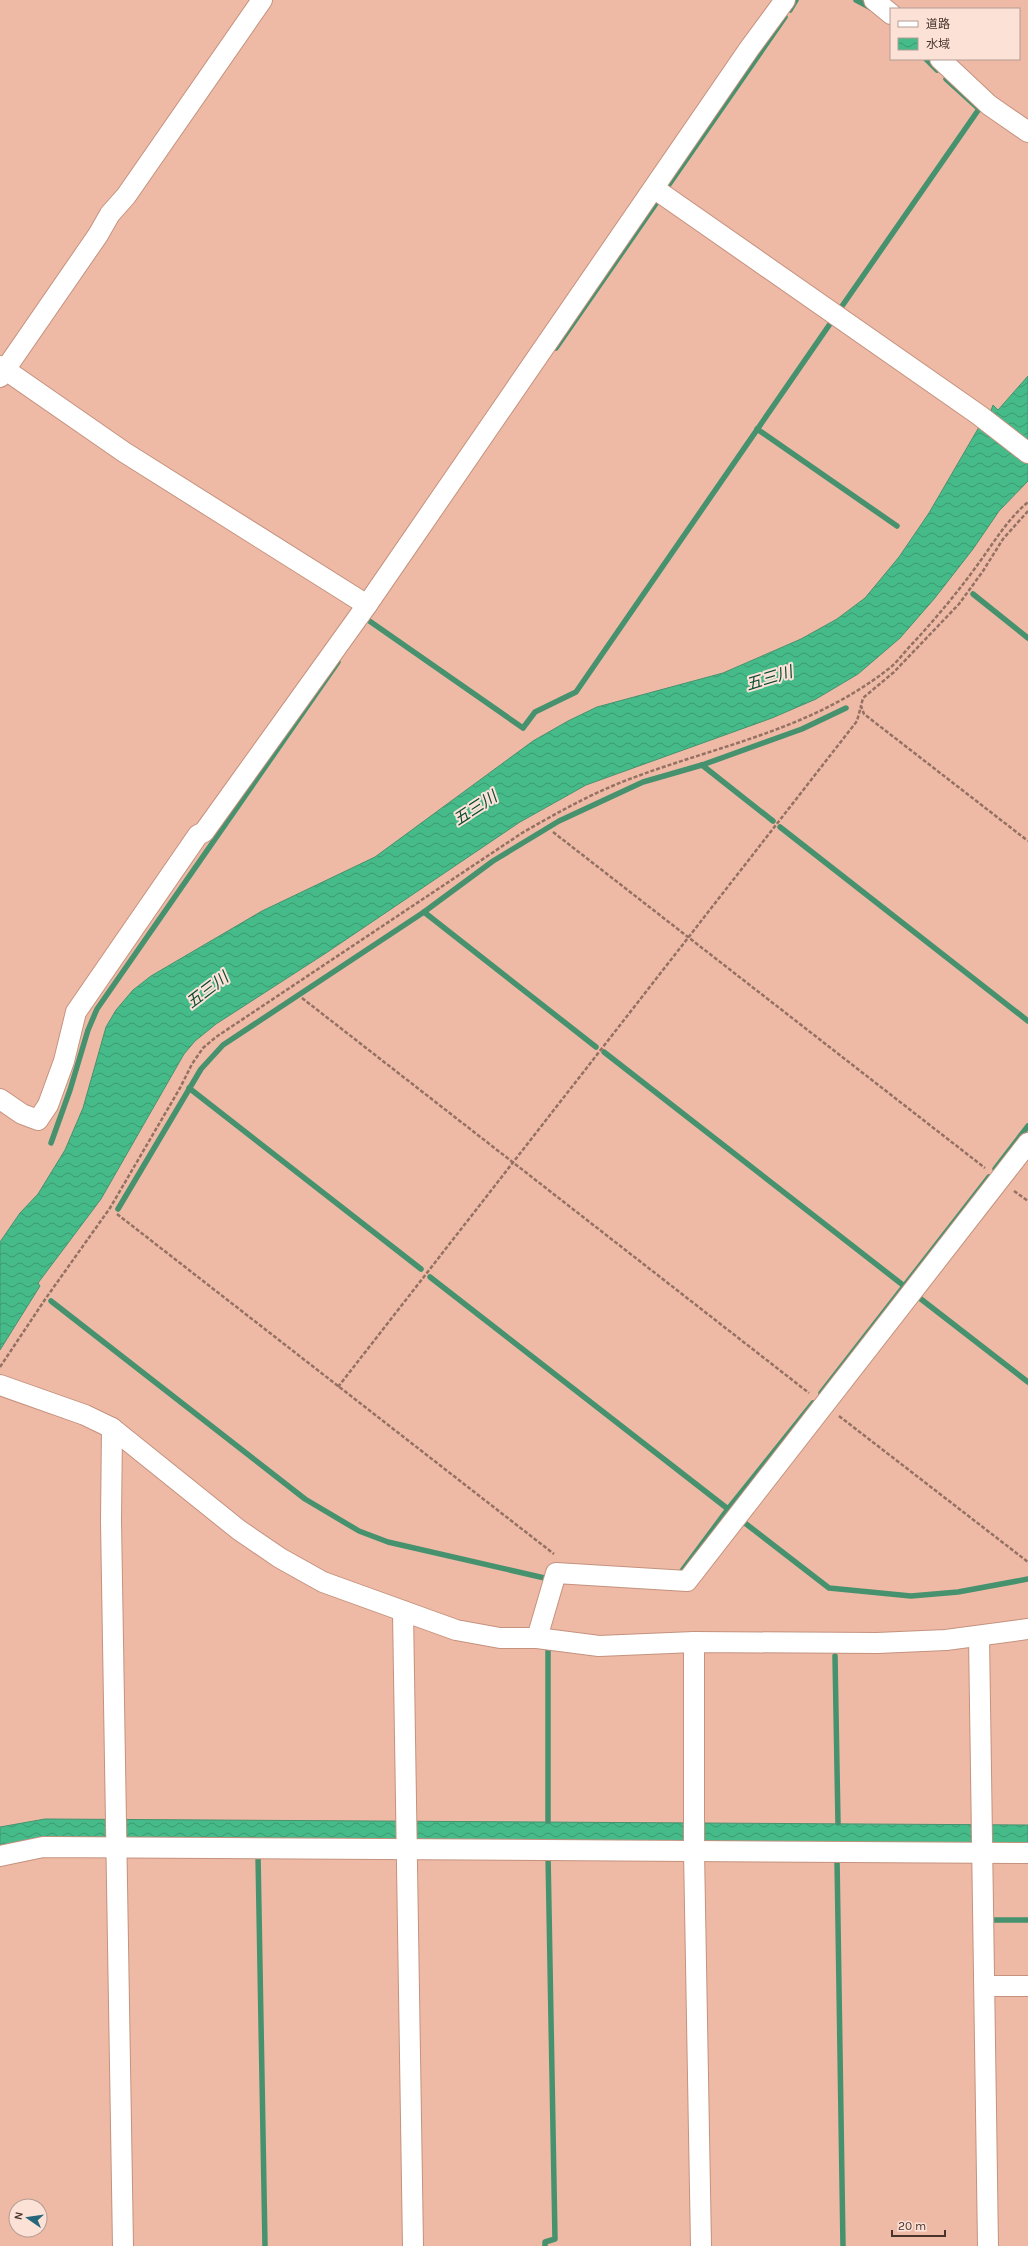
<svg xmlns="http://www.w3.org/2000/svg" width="1028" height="2246" font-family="Karla,'Noto Sans JP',sans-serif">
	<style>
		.water { fill: url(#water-waves); stroke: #47926e }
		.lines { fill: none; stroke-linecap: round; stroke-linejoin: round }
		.stream { stroke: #47926e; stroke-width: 5.5 }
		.minor-casing { stroke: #c4927e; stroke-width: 22 }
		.path { stroke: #947163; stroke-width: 2.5; stroke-dasharray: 4 2; stroke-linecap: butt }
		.minor { stroke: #fff; stroke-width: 20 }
		.labels { text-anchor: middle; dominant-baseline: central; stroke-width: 4; stroke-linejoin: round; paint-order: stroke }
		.water-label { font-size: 16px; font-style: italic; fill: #084b33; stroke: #fce1d7 }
	</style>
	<defs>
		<pattern id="water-waves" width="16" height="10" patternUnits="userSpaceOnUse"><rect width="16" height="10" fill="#46bb8a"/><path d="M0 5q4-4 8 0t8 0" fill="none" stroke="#3c9971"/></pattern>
	</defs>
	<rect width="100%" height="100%" fill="#eebaa6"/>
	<g class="water">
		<polygon points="1028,376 1028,481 999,511 973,549 934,599 900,638 858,674 816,699 772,718 586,785 520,822 326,953 216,1024 195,1041 184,1054 101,1199 38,1283 40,1286 0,1350 0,1242 20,1213 38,1194 65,1150 83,1108 106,1027 116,1010 133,990 151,976 262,911 375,857 533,741 568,721 597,707 723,673 801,639 837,619 865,598 899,557 929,513 979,427 989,416 993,405 998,410"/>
		<polygon points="45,1819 1028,1825 1028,1848 0,1851 0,1827"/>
	</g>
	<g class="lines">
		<g class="stream">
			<polyline points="856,0 873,9"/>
			<polyline points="790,10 796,0"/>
			<polyline points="926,59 937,70"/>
			<polyline points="668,186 785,17"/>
			<polyline points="840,309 979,109 946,79"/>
			<polyline points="556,348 657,202"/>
			<polyline points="757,429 897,526"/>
			<polyline points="973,594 1028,638"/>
			<polyline points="368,620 523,728 535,712 576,692 832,321"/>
			<polyline points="702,765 773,821"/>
			<polyline points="780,827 1028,1021"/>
			<polyline points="424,912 596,1047"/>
			<polyline points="604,1052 908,1289"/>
			<polyline points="189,1088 421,1269"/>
			<polyline points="51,1143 70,1090 88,1030 97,1009 338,662"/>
			<polyline points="995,1169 1028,1126"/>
			<polyline points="118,1209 201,1069 223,1045 424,912 493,861 559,821 643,782 702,765 802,729 846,708"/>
			<polyline points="430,1277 728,1509"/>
			<polyline points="917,1296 1028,1382"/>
			<polyline points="51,1301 305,1499 359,1531 388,1542 549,1579"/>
			<polyline points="821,1393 989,1177"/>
			<polyline points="741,1520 829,1588 911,1596 958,1592 1028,1579"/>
			<polyline points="682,1571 728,1509 813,1403"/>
			<polyline points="548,1645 548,1821"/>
			<polyline points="835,1656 838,1823"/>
			<polyline points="258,1855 265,2246"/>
			<polyline points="837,1858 843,2246"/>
			<polyline points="988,1920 1028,1920"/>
			<polyline points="545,2246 545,2242 555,2239 548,1854"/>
		</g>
		<g class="minor-casing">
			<g id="minor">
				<polyline points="874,0 891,14"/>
				<polyline points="940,59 989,105 1028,132"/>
				<polyline points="655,189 979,415 1028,453"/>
				<polyline points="0,366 124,452 367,605"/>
				<polyline points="0,377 98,235 110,214 126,196 262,0"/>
				<polyline points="0,1099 22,1114 38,1120 48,1105 64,1061 76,1012 198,835 204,832 367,605 749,49 785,0"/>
				<polyline points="0,1385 85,1415 112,1428 239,1530 280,1558 323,1582 456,1630 500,1638 537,1638 599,1646 694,1642 877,1643 946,1640 1028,1629"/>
				<polyline points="112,1428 111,1521 123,2246"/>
				<polyline points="403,1611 413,2246"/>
				<polyline points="979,1636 988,2246"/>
				<polyline points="537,1638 556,1573 687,1581 1028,1143"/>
				<polyline points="694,1642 694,1851 701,2246"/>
				<polyline points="0,1856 43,1847 1028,1853"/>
				<polyline points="985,1986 1028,1986"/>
			</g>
		</g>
		<g class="path">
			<polyline points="1028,511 1003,539 983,571 959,604 894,672 863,698 861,706 864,714 1028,841"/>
			<polyline points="553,832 985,1168"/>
			<polyline points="302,998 809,1393"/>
			<polyline points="1014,1191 1028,1201"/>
			<polyline points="117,1214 554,1554"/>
			<path d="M 0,1367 L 46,1298 L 110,1208 L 180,1088 L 192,1064 L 203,1048 L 216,1037 L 522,833 C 555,814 587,796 622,782 C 716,745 809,732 891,667 C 899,660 906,650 914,642 C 938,616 961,588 981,560 C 996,539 1009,518 1028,502"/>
			<polyline points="338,1387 857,721 861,706"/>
			<polyline points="839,1416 1028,1562"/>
		</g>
		<use href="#minor" class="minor"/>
	</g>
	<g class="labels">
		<g class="water-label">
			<text transform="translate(769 678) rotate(-17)">五三川</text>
			<text transform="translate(475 808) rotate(-33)">五三川</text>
			<text transform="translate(207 990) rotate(-37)">五三川</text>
		</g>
	</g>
	<rect x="890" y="8" width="130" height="52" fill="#fce1d7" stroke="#b49c93"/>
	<rect x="898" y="21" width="20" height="6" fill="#ffffff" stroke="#b49c93"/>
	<text x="926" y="28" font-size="12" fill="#49342c">道路</text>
	<rect x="898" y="38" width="20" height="12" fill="url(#water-waves)" stroke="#b49c93"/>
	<text x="926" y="48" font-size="12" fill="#49342c">水域</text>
	<g transform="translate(28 2218) rotate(283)"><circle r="19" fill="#fce1d7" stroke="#b49c93"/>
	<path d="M0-3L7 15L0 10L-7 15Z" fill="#27677b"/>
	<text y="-6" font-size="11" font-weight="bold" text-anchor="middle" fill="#49342c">N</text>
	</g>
	<path d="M892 2230v6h53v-6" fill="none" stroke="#49342c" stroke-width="2"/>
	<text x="898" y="2230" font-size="12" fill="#49342c" stroke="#fce1d7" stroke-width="3" paint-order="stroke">20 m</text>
</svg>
